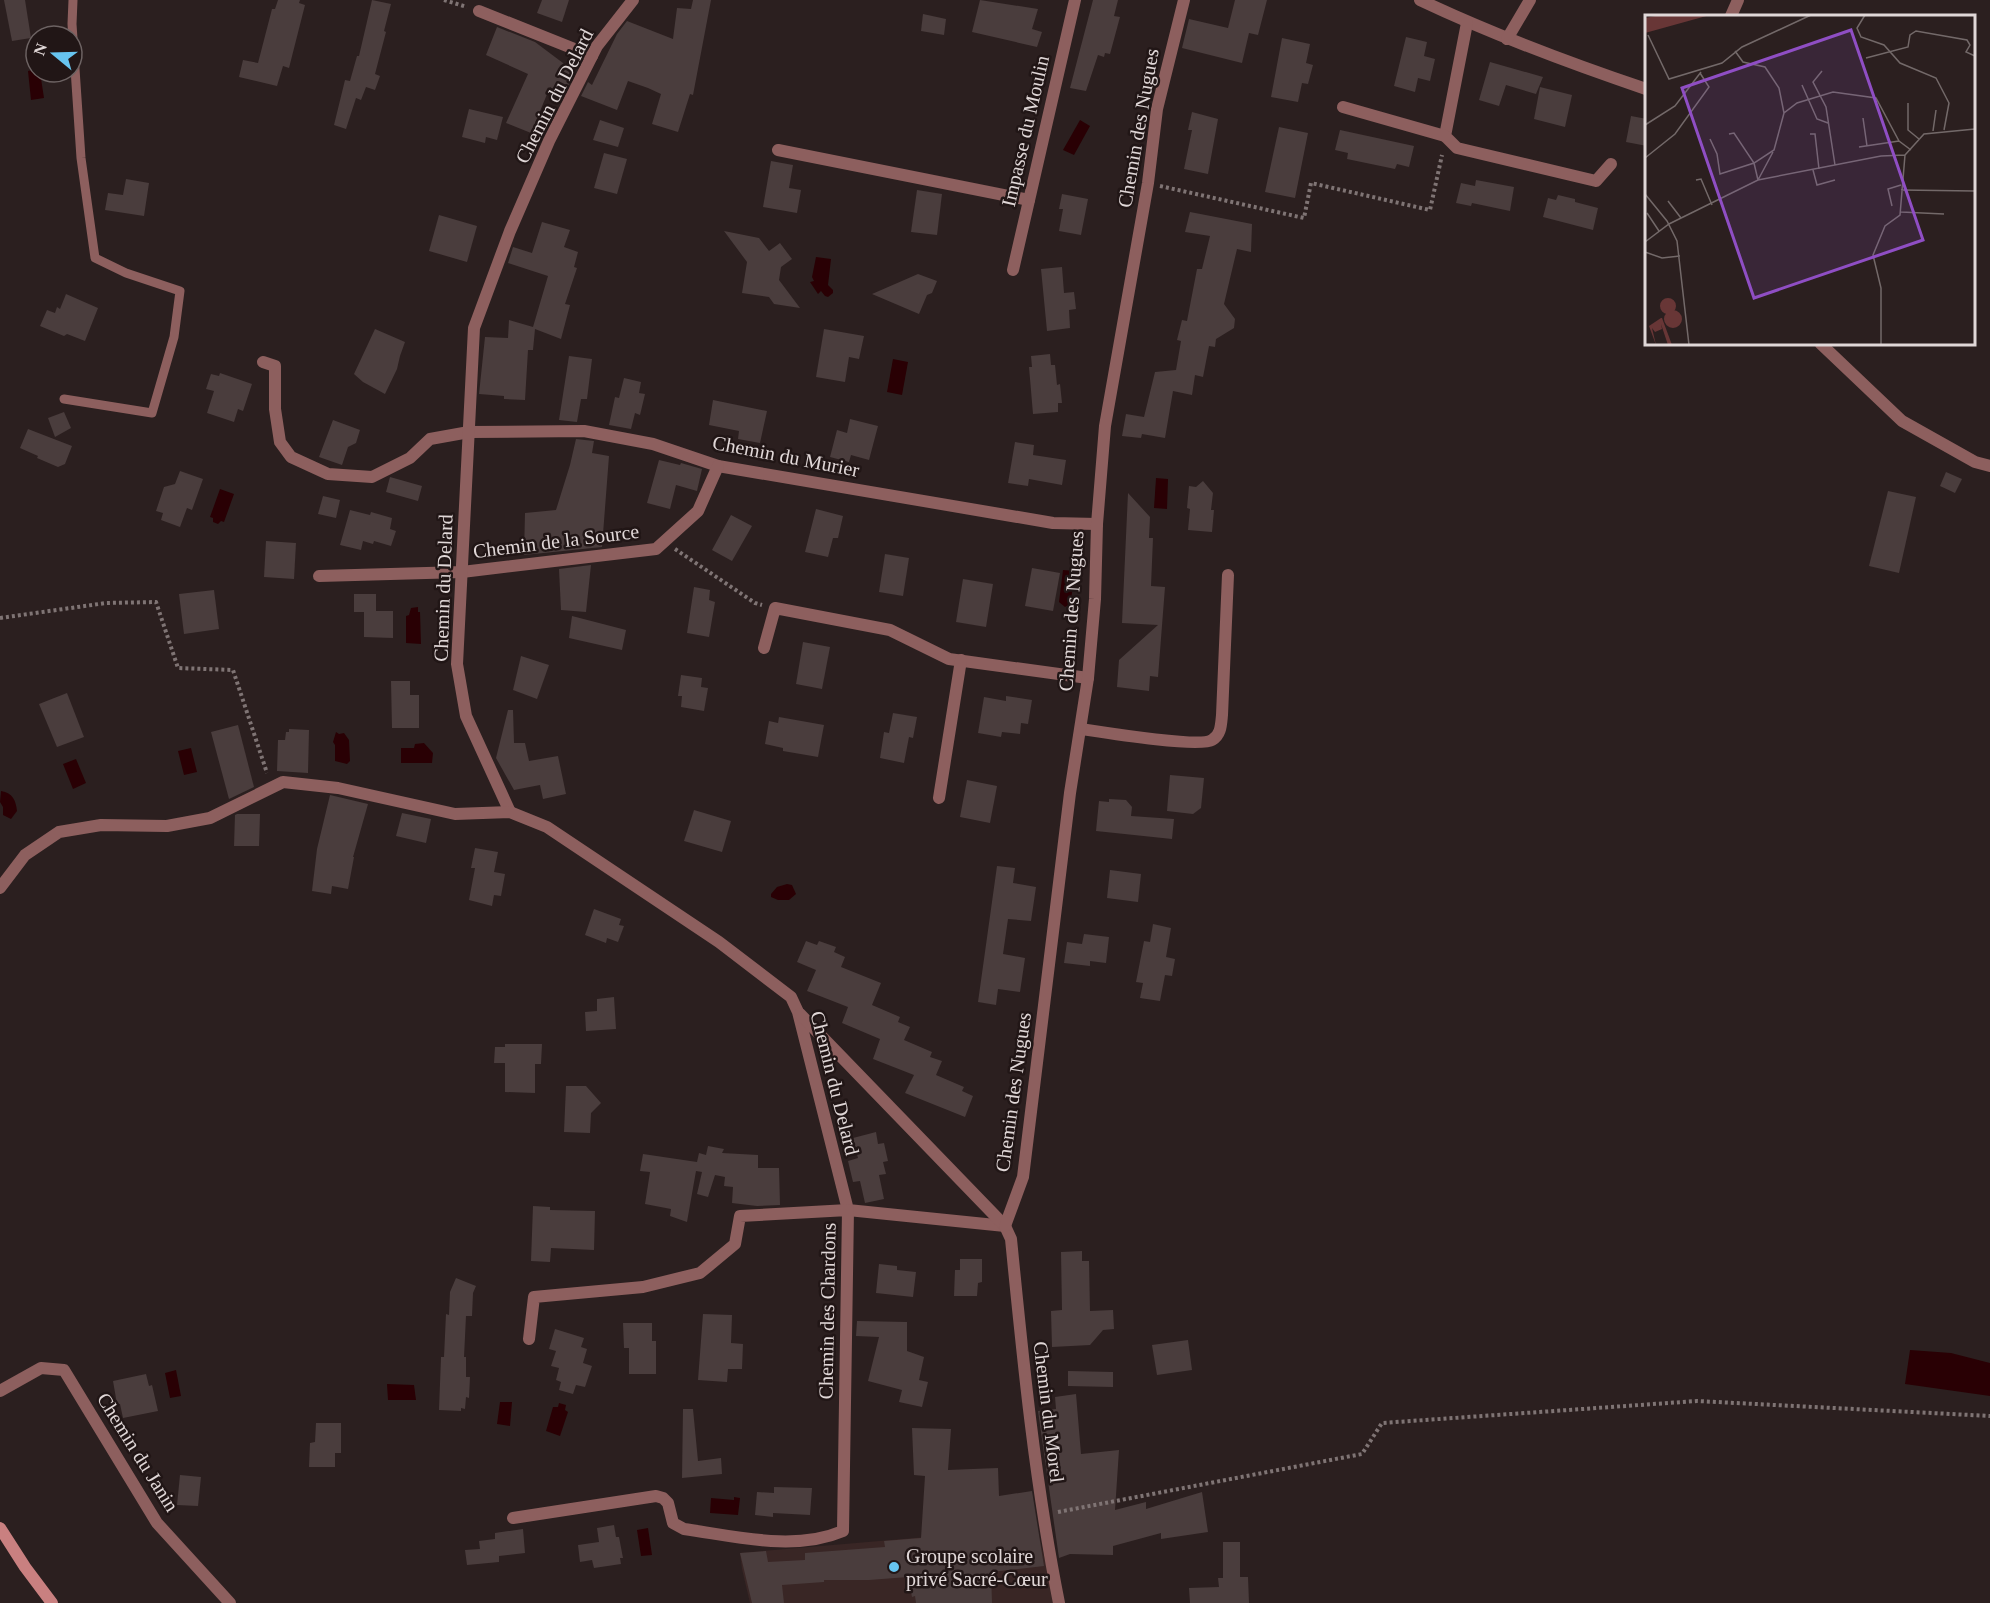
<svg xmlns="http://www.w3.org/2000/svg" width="1990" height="1603" font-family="'Times New Roman',serif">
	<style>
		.built { fill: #392625 }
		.water { fill: #290004 }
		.building { fill: #4a3d3d }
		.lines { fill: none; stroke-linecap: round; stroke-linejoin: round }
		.path { stroke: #7f7474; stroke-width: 4; stroke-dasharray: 3 3; stroke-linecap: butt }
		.lane { stroke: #8d5f5e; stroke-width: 9 }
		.street { stroke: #8d5f5e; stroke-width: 12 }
		.secondary { stroke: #c98080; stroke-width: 12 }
		.poi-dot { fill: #67c4ef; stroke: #211616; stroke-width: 2 }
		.labels { text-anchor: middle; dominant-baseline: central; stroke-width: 5; stroke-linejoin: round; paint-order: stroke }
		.street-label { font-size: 20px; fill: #e0d7d7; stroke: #211616 }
		.poi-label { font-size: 20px; fill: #e0d7d7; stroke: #211616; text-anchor: start }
		.inset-road { fill: none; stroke: #736969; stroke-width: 1.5 }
		.view { fill: #8f4ec4; fill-opacity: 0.15; stroke: #8f4ec4; stroke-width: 3 }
		.inset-edge { fill: none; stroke: #e0d7d7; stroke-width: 3 }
	</style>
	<rect width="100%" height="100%" fill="#2b1f1f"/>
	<polygon class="built" points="1033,1528 1038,1533 1056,1603 750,1603 742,1569 740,1553"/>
	<g class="water">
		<polygon points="36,69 36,72 40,72 44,98 31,100 28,71"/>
		<polygon points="1080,120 1090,126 1074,155 1063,150"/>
		<polygon points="816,257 831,259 828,285 833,290 833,293 828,297 825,296 821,291 818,294 810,282 814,281 812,277"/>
		<polygon points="893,359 908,362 902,395 887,392"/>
		<polygon points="1156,478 1168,479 1167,509 1154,508"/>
		<polygon points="220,489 234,494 224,522 221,521 218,524 213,522 213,518 210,517"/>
		<polygon points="1063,570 1076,571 1070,604 1065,607 1059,602"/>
		<polygon points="418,607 418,612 420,612 421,644 406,643 406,616 409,615 411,608"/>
		<polygon points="336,732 339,734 344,733 349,740 350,761 347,764 335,761 335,745 333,742"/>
		<polygon points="424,743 433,753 432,763 401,763 401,748 414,748 415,744"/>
		<polygon points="191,748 197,772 184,775 178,751"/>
		<polygon points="76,759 86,783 73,789 63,764"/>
		<path d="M 1,791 C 13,793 16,801 17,811 L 11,819 L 3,815 L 3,807 L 0,802 Z"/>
		<polygon points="787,884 792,885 796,894 789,900 778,900 771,897 771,894 777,887"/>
		<polygon points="1910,1350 1951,1353 1990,1363 1990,1396 1905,1384"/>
		<polygon points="176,1370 181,1396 170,1398 165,1373"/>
		<polygon points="387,1384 414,1385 416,1400 388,1400"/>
		<polygon points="500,1402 512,1402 510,1426 497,1424"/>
		<polygon points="559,1403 566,1405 565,1410 568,1412 560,1436 546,1431 553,1407 558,1407"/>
		<polygon points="734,1497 740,1498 738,1515 710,1513 711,1498 734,1500"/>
		<polygon points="648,1528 652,1555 641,1556 637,1530"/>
	</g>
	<g class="building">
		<polygon points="4,0 25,0 31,38 12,41"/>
		<polygon points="278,0 300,0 299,3 305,5 289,68 283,66 277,86 239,77 243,60 258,63 272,9 275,9"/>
		<polygon points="372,0 391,4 384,31 386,32 375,74 380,76 375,90 366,87 361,100 356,98 346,129 334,125 345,80 350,81 357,56 359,56"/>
		<polygon points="542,0 569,0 562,22 537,13"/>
		<polygon points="693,0 711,0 693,95 690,94 678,132 652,124 661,94 648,88 628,81 617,110 581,96 588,82 592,85 617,34 627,21 673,39 677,8 691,9"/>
		<polygon points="980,0 1038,9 1032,29 1042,32 1037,47 972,32"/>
		<polygon points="1093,0 1118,0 1114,16 1120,17 1110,54 1105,53 1104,57 1098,55 1086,91 1070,88"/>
		<polygon points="1235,0 1267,0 1258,35 1249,33 1242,63 1182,48 1189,19 1228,28"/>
		<polygon points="923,14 946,19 944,35 921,31"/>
		<polygon points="497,27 535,42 575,72 566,90 561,88 559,92 550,87 531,133 506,123 528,74 486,55"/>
		<polygon points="1406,37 1427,42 1424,56 1435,59 1430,81 1418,78 1415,92 1394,86"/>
		<polygon points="1282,38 1310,44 1306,63 1313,65 1308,84 1302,83 1298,102 1271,97"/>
		<polygon points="1490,62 1543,77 1536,94 1506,85 1499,106 1479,100"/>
		<polygon points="1540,87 1572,95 1565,127 1534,119"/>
		<polygon points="469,109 503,117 497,140 486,137 485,143 462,137"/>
		<polygon points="1192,112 1218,119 1208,174 1184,169 1192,130 1188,130"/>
		<polygon points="1631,116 1647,119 1647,146 1626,142"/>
		<polygon points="600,120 624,128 618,147 593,140"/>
		<polygon points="1279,127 1308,133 1295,198 1265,192"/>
		<polygon points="1340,130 1414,146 1409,167 1397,164 1395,169 1347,159 1348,153 1335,150"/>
		<polygon points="604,153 627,159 617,194 594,188"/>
		<polygon points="771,161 793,165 789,188 801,190 797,213 763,207"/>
		<polygon points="126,179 149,183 144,216 105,210 108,193 123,195"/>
		<polygon points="1476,180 1514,187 1510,211 1472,203 1471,206 1456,203 1461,183 1475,186"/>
		<polygon points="917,190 942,194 937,235 911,232"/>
		<polygon points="1062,194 1088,199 1081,235 1059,231 1063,209 1059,209"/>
		<polygon points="1558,195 1575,199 1575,202 1598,208 1593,230 1543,217 1548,198 1556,200"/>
		<polygon points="1190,212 1252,224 1251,252 1237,249 1224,304 1235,319 1234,328 1216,339 1215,347 1209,346 1203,377 1195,375 1192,395 1173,391 1165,438 1142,434 1141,438 1122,436 1126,414 1144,417 1155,372 1176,370 1181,341 1177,340 1182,320 1187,321 1197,269 1202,269 1210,236 1185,232"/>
		<polygon points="439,215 477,226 467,262 429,251"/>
		<polygon points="542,222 570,230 564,247 578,252 574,267 577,268 565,304 570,305 561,339 535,329 533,350 528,350 525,400 504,399 504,396 479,394 485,337 508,338 509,320 533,327 548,276 508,263 513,247 532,253"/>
		<polygon points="724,231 759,238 769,251 780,243 792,259 781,267 779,280 800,308 774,304 769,297 742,293 747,262"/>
		<polygon points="1062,267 1064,293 1074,292 1076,309 1069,310 1070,328 1047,331 1041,269"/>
		<polygon points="918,274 937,281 932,293 927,295 919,314 872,294"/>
		<polygon points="66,294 98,308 85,341 67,334 64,336 40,326 47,310 55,313 57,307 60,309"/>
		<polygon points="375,329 405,342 400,356 397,369 385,394 363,382 354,374"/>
		<polygon points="824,329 864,336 859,359 849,357 845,382 816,377"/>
		<polygon points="1050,354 1051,365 1055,365 1057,385 1060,384 1062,403 1058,403 1058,412 1033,414 1029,367 1032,367 1031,356"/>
		<polygon points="569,356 592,359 587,399 581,399 577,422 559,420"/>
		<polygon points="220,373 252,384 243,411 238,409 234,422 207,413 214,391 206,389 211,374 219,376"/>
		<polygon points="624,378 641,382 639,393 645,394 640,415 635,413 631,429 609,425 615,397 619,398"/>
		<polygon points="713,400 767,411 760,443 738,439 739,431 709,425"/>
		<polygon points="64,412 71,428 55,437 48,418"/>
		<polygon points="850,419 878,426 869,460 851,455 849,462 830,457 837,430 847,433"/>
		<polygon points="333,420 360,430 356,443 348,447 342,465 319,457"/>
		<polygon points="28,429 72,446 65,464 58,467 37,458 38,456 20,448"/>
		<polygon points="576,439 594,441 592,453 609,456 602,547 524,555 525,513 556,510 570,465"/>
		<polygon points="1015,442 1034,445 1033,455 1066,460 1062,485 1029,479 1028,486 1008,483"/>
		<polygon points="659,460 680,465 681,463 702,469 697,491 676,485 670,509 647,503"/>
		<polygon points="180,471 203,479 192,510 187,508 180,527 161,520 163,513 156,511 164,487 175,484"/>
		<polygon points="1946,472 1962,479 1955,493 1940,486"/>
		<polygon points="390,477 422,486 418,501 386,492"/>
		<polygon points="1203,481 1213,493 1211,510 1214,510 1212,532 1188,530 1190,509 1187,508 1189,486 1196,487"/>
		<polygon points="1888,491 1916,497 1899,573 1869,566"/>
		<polygon points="1128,493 1150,517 1149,538 1153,538 1151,586 1165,587 1158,677 1150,676 1149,691 1117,687 1119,660 1158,625 1122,623"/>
		<polygon points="323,496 340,500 336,518 318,514"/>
		<polygon points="816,509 843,516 838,538 833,538 828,557 805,552"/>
		<polygon points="350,510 370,515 371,512 392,518 390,529 396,531 391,546 374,541 373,544 363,541 361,550 340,545"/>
		<polygon points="731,515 752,526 732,561 712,550"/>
		<polygon points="266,541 296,543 294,579 264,577"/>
		<polygon points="885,554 909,558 903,596 879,592"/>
		<polygon points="591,565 586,612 561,610 559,569"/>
		<polygon points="1032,568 1060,573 1053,611 1025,606"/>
		<polygon points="963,579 993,584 986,627 956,622"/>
		<polygon points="694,587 710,590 709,600 715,602 709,637 687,633"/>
		<polygon points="214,590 219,629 184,634 179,594"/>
		<polygon points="354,594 376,594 376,611 393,611 393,638 364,637 364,612 354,612"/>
		<polygon points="572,616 626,630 622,650 569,638"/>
		<polygon points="803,642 830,647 822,689 796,684"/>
		<polygon points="521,656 549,665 537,699 513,690"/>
		<polygon points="681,675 702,678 701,687 708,688 704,711 681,707 682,696 678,696"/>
		<polygon points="391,681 410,681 410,695 419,695 419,728 392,728"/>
		<polygon points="67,693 84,737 57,747 39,704"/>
		<polygon points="1006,696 1032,700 1028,724 1021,723 1020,734 1002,732 1001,737 978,733 984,697 1006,701"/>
		<polygon points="508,710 513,710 514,743 525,743 529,761 558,756 566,794 543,799 540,785 514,790 496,758"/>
		<polygon points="893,713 917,717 913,738 909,737 904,763 880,758 884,732 889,733"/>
		<polygon points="779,717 824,725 818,757 783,751 783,748 765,744 769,721 778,723"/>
		<polygon points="238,725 254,787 229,799 211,732"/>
		<polygon points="289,729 309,730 308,773 277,771 278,740 285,740 286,732 289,732"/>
		<polygon points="1170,775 1204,778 1201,808 1193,814 1167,811"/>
		<polygon points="967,780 997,786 990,823 960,817"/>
		<polygon points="330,795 368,804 353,857 354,857 348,889 332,886 331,894 312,891 317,849"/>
		<polygon points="1109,799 1126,800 1132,807 1131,816 1174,819 1172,839 1096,831 1099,801 1109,802"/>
		<polygon points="694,810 731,821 722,852 684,841"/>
		<polygon points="402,813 431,819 426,843 396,836"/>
		<polygon points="237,814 260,814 259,846 234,846 235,815"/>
		<polygon points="475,848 498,852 494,872 505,874 501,896 494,895 492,906 469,900 475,868 471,868"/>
		<polygon points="997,866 1015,868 1013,883 1036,887 1031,921 1008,919 1003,954 1025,958 1020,992 998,989 996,1005 978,1002"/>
		<polygon points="1110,870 1141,874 1138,902 1107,898"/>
		<polygon points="594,909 621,919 619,925 624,926 618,942 607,938 606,943 585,935"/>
		<polygon points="1153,924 1171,928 1166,957 1175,959 1172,976 1165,975 1160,1001 1140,998 1143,983 1136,982 1144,941 1150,942"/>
		<polygon points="1084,934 1109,937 1106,963 1090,961 1090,966 1064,963 1067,942 1082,944"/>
		<polygon points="806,941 817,945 819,941 836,947 834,952 845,957 841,967 881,983 872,1005 900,1017 898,1022 910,1027 904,1040 932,1052 930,1057 942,1061 936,1075 964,1087 962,1091 973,1096 965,1117 905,1093 914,1075 873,1059 880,1039 842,1023 848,1007 807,991 816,970 797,962"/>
		<polygon points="614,997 616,1029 586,1031 585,1012 597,1011 597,999"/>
		<polygon points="505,1044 542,1044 541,1064 535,1064 535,1093 505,1092 505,1063 494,1063 495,1047 505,1047"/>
		<polygon points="566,1086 586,1086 601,1103 591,1113 590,1133 564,1132"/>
		<polygon points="876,1132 878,1144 884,1143 888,1161 883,1162 886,1174 879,1175 884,1199 865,1203 860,1181 853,1182 848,1161 858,1158 853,1138"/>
		<polygon points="708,1146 724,1149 722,1153 758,1155 758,1168 779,1168 780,1205 757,1206 732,1203 733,1187 724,1186 725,1177 715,1175 708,1197 697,1194 702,1172 696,1171 687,1222 670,1216 671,1209 645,1204 650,1172 640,1171 643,1154 697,1162 699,1153 706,1155"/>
		<polygon points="533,1206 550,1207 550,1210 595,1211 594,1250 551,1248 550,1262 531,1261"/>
		<polygon points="1082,1251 1082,1261 1089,1261 1090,1311 1113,1310 1114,1329 1103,1330 1090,1345 1052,1347 1051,1311 1062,1310 1061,1252"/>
		<polygon points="960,1259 982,1259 982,1282 978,1283 977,1296 954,1296 955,1270 960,1270"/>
		<polygon points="879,1264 897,1266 897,1270 916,1272 913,1297 876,1293"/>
		<polygon points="456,1278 476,1286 473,1293 472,1316 466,1316 464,1357 466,1357 466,1377 470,1377 469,1398 466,1397 465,1409 461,1408 461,1411 439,1410 441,1357 444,1357 446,1314 449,1315 450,1292"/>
		<polygon points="703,1314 732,1315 731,1343 743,1344 742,1369 728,1369 727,1382 698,1380"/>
		<polygon points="857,1321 907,1322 907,1351 924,1357 919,1380 928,1382 922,1407 899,1402 902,1390 868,1381 879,1337 856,1336"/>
		<polygon points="623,1323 652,1323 652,1341 656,1341 656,1374 629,1374 629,1348 624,1348"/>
		<polygon points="555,1329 584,1338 581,1347 587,1349 583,1363 592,1366 585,1387 576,1385 573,1394 559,1390 561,1382 556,1380 559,1368 551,1366 556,1351 549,1349"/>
		<polygon points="1188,1340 1192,1370 1157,1375 1152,1345"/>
		<polygon points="1068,1371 1113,1372 1113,1387 1068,1386"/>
		<polygon points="146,1374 149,1386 152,1385 158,1411 123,1418 120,1404 117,1404 113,1381"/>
		<polygon points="1076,1394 1081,1454 1119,1450 1115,1510 1146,1502 1146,1509 1202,1492 1208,1532 1161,1539 1161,1533 1113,1546 1113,1555 1070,1554 1059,1558 1038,1411 1056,1409 1055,1397"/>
		<polygon points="683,1409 693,1409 698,1461 721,1458 722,1474 682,1478"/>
		<polygon points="316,1423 341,1423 341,1453 335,1453 335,1467 309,1467 310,1443 315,1442"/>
		<polygon points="912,1428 951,1429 948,1470 998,1468 999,1496 1032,1491 1044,1566 991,1572 992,1603 916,1603 915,1596 912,1597 908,1577 869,1580 824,1580 824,1582 782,1585 784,1603 752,1603 740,1553 766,1551 768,1562 805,1560 805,1553 885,1547 884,1541 921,1538 925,1476 914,1475"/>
		<polygon points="180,1475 201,1477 198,1506 177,1505"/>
		<polygon points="774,1487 812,1488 810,1515 773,1513 773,1517 755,1515 757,1492 774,1493"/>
		<polygon points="614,1525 616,1537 619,1537 623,1558 620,1558 621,1564 594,1568 592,1560 580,1562 578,1545 599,1542 597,1528"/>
		<polygon points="523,1529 525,1553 499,1556 499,1562 467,1565 465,1550 480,1549 479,1541 495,1539 495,1533"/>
		<polygon points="1223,1542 1240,1542 1240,1577 1248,1577 1249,1603 1190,1603 1189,1588 1219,1587 1218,1578 1223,1578"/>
	</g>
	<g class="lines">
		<g class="path">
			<polyline points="444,0 467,7"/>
			<polyline points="1160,186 1304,218 1311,183 1430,210 1442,155"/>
			<polyline points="675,549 755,603 762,605"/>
			<polyline points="0,618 106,603 156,602 178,668 233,670 267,773"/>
			<polyline points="1058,1512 1362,1454 1382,1423 1697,1401 1990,1416"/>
		</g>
		<polyline class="lane" points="64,399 152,413 174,337 180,291 126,273 95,258 81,158 72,24 73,0"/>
		<g class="street">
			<path d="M 1420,0 C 1494,35 1569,63 1646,89"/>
			<polyline points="479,11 592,56"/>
			<polyline points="1731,16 1738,0"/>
			<polyline points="1467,23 1445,136 1457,148 1596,181 1611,164"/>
			<polyline points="1507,39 1530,0"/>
			<polyline points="1343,107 1445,136"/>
			<polyline points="778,150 1029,200"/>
			<polyline points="1013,270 1075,0"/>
			<polyline points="1821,344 1902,421 1975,462 1990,466"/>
			<polyline points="263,362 275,366 275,409 280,442 291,457 328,474 372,477 410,458 430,439 469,432 584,431 653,444 718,466 1053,523 1097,524"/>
			<polyline points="319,576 462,572 656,549 698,511 718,466"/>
			<polyline points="764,648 775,608 890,630 949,659 1088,678"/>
			<path d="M 1081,729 C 1101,732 1200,748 1212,740 C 1221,735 1221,725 1222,715 L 1228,575"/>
			<polyline points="939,798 961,660"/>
			<polyline points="510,812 466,716 457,664 474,328 510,231 549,141 597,46 633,0"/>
			<polyline points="0,888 25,855 59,832 101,825 167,826 210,818 283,782 338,788 455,814 510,812 547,827 719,942 791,997 798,1012 848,1210 1005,1226"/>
			<path d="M 800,1014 L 1005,1226 L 1011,1239 C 1023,1361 1035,1483 1059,1603"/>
			<polyline points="1005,1226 1023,1177 1070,793 1088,678 1095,599 1097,524 1105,426 1148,183 1157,109 1184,0"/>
			<polyline points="0,1391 41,1368 64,1370 157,1523 230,1603"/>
			<path d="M 513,1518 L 656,1496 L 663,1498 L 668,1503 L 673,1523 L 684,1529 C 735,1536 794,1552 843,1531 L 848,1210 L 740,1216 L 735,1244 L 700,1273 L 643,1287 L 534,1297 L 529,1339"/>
		</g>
		<polyline class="secondary" points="0,1528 25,1567 52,1603"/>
	</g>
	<circle class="poi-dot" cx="894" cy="1567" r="6"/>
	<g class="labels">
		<g class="street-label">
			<text transform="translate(554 96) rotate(-63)">Chemin du Delard</text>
			<text transform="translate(1138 128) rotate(-80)">Chemin des Nugues</text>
			<text transform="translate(1025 131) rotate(-77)">Impasse du Moulin</text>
			<text transform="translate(786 456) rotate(11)">Chemin du Murier</text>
			<text transform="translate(556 541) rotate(-7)">Chemin de la Source</text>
			<text transform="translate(443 588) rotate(-88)">Chemin du Delard</text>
			<text transform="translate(1071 611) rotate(-86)">Chemin des Nugues</text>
			<text transform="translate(835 1083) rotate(76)">Chemin du Delard</text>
			<text transform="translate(1013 1092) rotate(-82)">Chemin des Nugues</text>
			<text transform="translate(827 1311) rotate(-89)">Chemin des Chardons</text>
			<text transform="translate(1049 1412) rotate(83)">Chemin du Morel</text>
			<text transform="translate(138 1452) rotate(58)">Chemin du Janin</text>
		</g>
		<g class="poi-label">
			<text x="906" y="1556">Groupe scolaire<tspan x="906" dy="23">privé Sacré-Cœur</tspan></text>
		</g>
	</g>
	<g transform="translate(1645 15)">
		<rect width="330" height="330" fill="#2b1f1f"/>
		<path d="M 15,0 L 65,0 L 0,18 L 0,3 ZM15 291a8 8 0 1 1 16 0a8 8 0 1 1-16 0ZM19 304a9 9 0 1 1 18 0a9 9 0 1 1-18 0ZM 16,303 L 17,303 L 27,330 L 23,330 L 16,309 L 17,314 L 10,317 L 7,313 L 11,330 L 4,311 Z" fill="#683636"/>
		<path class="inset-road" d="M 220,0 L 212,13 L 216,22 L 239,30 L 255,48 L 291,63 L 304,88 L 299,115M 3,20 L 24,64 L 77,48 L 97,32 L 166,0M 90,36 L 98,47 L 120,52 L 134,73 L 139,98M 221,43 L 263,32 L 265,20 L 271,16 L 322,25 L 325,30 L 321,37 L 330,41M 177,56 L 168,67 L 181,92 L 190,150M 157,70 L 172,104 L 183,108M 263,88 L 263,115 L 274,124M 218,103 L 222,131M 0,110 L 30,91 L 56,57M 288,116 L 291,95M 165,119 L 170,119 L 174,154M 65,124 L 72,139 L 75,159 L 109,148 L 89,118 L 84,119M 214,132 L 254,126M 260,140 L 279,119 L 330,114M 0,143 L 30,119 L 64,72 L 55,58M 168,155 L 172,170 L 190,165M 51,165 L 56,164 L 67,190M 113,165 L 109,148 L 129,135 L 139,98 L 152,88 L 188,77 L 231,83 L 254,126 L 266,135M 113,165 L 128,137M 256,175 L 330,176M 0,179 L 22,206 L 32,226 L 44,330M 23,186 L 36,203M 247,191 L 243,174 L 256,170M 256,197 L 299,199M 2,198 L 14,216M 0,227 L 24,209 L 113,165 L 236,141 L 260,140M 0,237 L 17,243 L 35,241M 236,330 L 236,273 L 228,240 L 240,211 L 255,200 L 260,140"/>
		<path class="view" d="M 206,15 L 278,225 L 109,283 L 37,73 Z"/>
		<rect width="330" height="330" class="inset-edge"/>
	</g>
	<g transform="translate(54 54) rotate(289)"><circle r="28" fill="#211616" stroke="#6d6363" stroke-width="1.5"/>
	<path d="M0-4.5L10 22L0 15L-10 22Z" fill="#67c4ef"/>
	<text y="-9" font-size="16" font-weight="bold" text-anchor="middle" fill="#e0d7d7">N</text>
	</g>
</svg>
